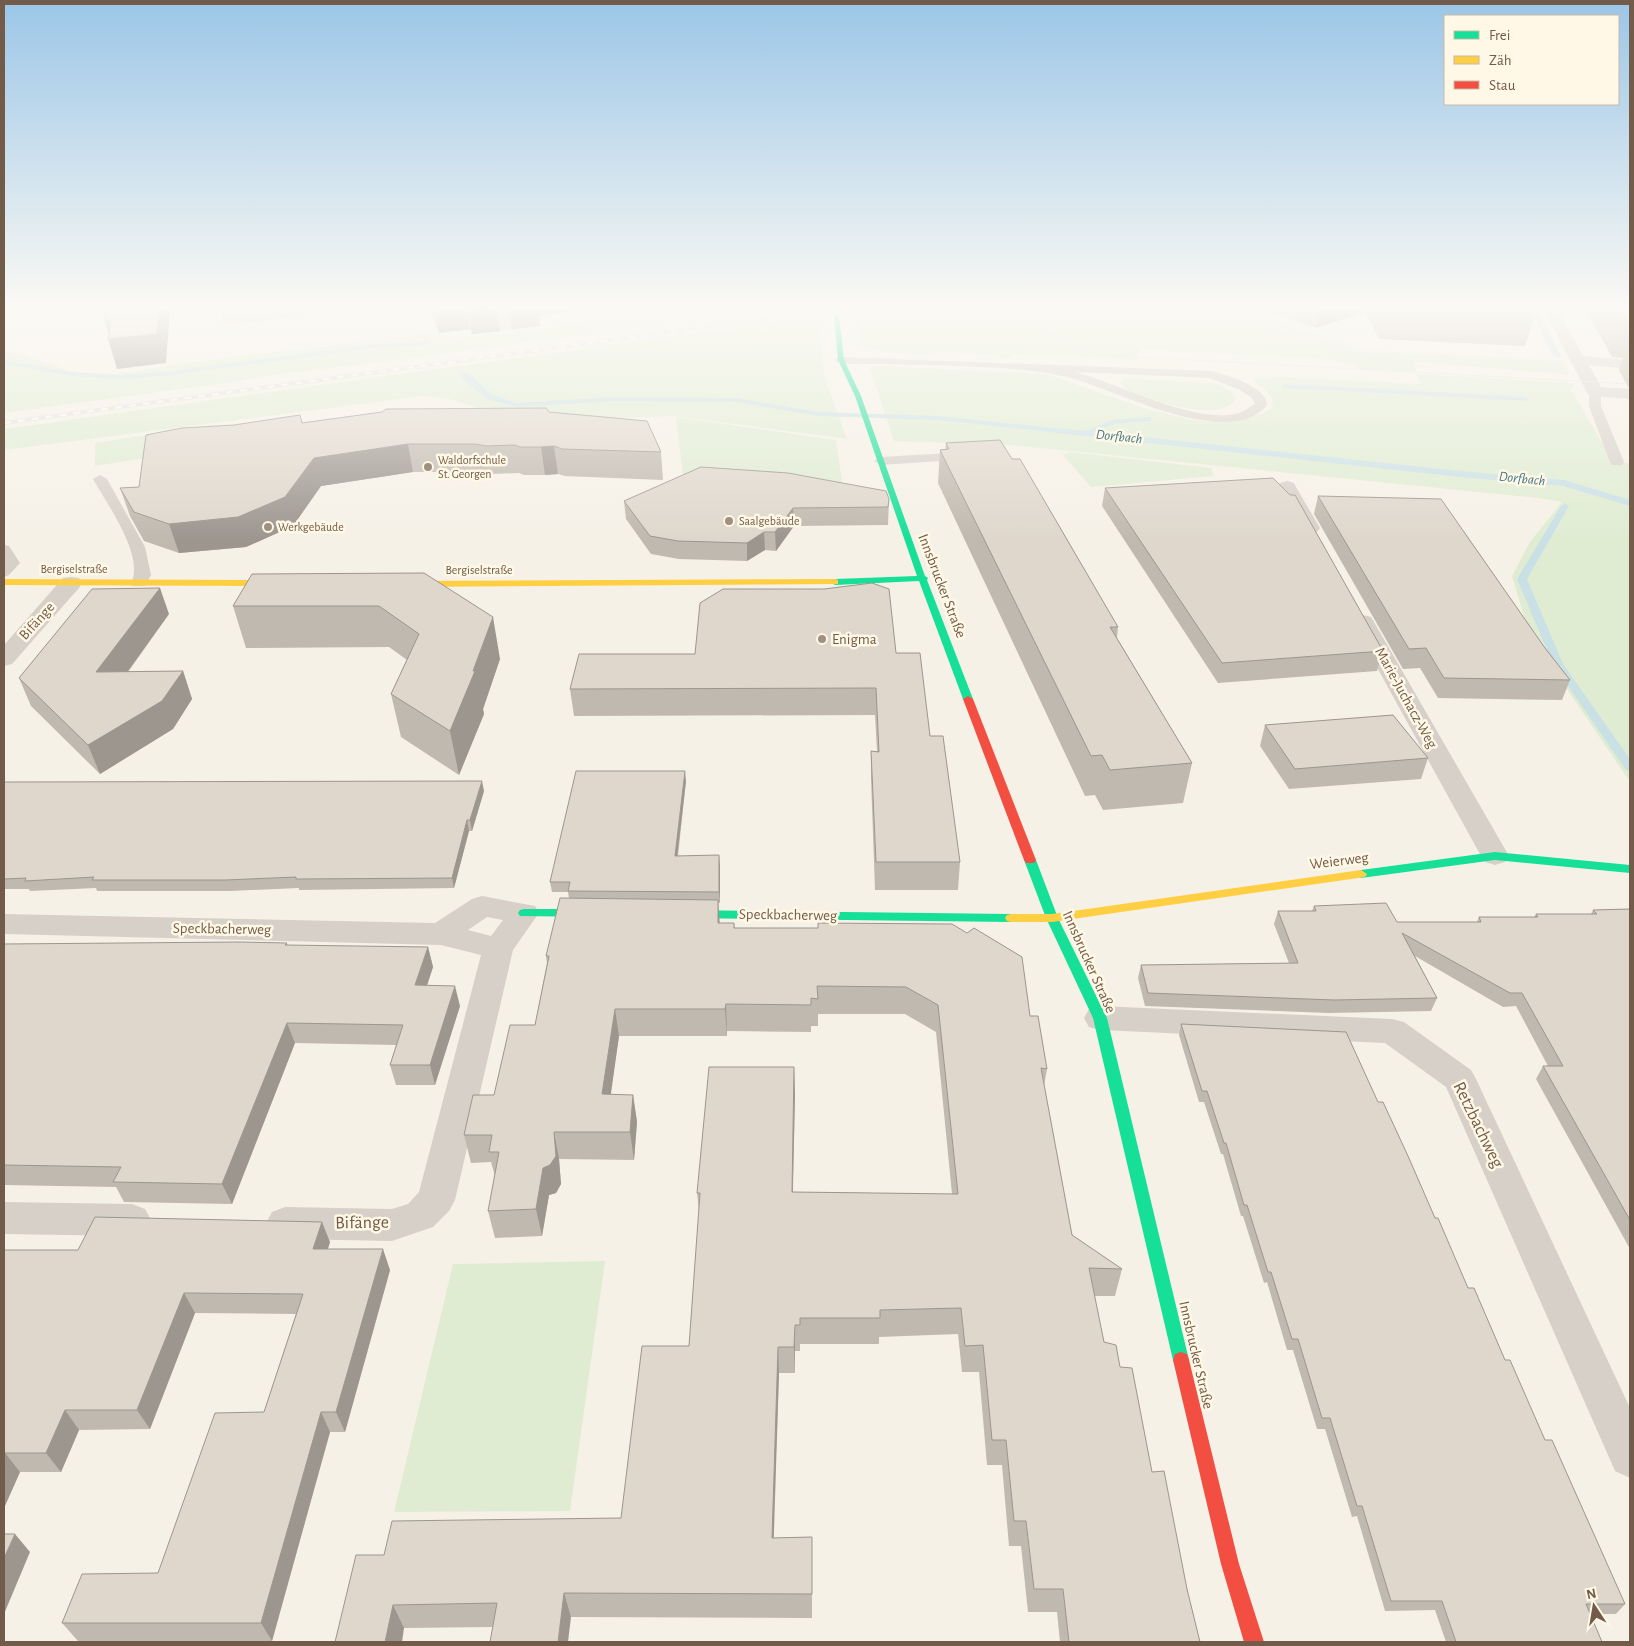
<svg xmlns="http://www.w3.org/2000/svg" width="1634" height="1646" font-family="'Alegreya Sans',sans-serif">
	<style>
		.green { fill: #dfecd2 }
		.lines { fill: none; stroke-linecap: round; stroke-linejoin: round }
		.stream { fill: #c9e0e5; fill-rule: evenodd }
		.lane { fill: #d7d0c9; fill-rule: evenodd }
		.street { fill: #d7d0c9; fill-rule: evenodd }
		.fast { fill: #16e098; fill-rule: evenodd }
		.slow { fill: #ffcf43; fill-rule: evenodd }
		.jam { fill: #f24e42; fill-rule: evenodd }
		.tram { stroke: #e4e1e3; stroke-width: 1 }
		.rail-casing { stroke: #e4e1e3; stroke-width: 4 }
		.rail { stroke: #fff8e6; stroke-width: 2.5; stroke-dasharray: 7; stroke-linecap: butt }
		.wall { fill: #c0b9af }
		.shaded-wall { fill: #9c968f }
		.building { fill: #dfd7cc; stroke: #9c968f }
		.poi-dot { fill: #a09080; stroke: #fff8e6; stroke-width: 2 }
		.labels { text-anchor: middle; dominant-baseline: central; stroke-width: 5; stroke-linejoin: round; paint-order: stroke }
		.far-poi-label { font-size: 12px; fill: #725b48; stroke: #fff8e6; text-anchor: start }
		.far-street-label { font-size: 12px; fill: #725b48; stroke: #fff8e6 }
		.far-water-label { font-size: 14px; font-style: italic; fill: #45788c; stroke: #fff8e6 }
		.street-label { font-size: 15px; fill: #725b48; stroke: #fff8e6 }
		.poi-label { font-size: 15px; fill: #725b48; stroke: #fff8e6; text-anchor: start }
		.near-street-label { font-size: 18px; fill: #725b48; stroke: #fff8e6 }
	</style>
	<rect width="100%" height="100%" fill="#f6f1e7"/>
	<g class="green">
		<polygon points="676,309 763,309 549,340 537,340 437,355 264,376 239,381 4,413 4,351 17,353 91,378 192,362 428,334 458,337 497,334"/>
		<path d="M 871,309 L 1243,309 L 1353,347 L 1354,350 L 1563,361 L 1570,375 L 1415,362 L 1415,372 L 1356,369 L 1355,364 L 1338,363 L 1336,360 L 1140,349 L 1137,360 L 1045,355 L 1025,357 L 1025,355 L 1013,354 L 1010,358 L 1000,359 L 998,355 L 935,352 L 934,355 C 920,354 868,355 861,343 C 858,338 859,327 858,320 Z"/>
		<polygon points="817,316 825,379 847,439 675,416 522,421 449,399 423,396 4,450 4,429"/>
		<path d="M 878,366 L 1046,374 L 1147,409 L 1192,420 L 1210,422 L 1239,420 L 1262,414 L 1272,408 C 1275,393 1263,388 1252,380 L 1279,377 L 1421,384 L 1416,374 L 1574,383 L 1574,387 L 1570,388 L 1611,458 L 1630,464 L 1630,782 L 1529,633 L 1512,576 L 1530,542 L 1562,502 L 1538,498 L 1011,445 L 894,441 L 870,368 Z"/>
		<path d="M 1126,378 L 1218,384 L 1231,391 L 1236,399 C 1218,425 1151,399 1127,390 L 1122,385 L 1121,381 Z"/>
		<polygon points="676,417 836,440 845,502 684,483"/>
		<polygon points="204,426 209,448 95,466 95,443"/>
		<polygon points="1070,452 1211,468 1214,476 1091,487 1063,455"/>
		<polygon points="605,1261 570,1511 394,1512 453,1264"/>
	</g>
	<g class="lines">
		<g class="stream">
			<polygon points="1530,309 1537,309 1561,356 1560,358 1553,356"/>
			<polygon points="427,342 429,343 429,345 375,348 165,376 117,379 72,376 4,364 4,360 72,372 117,375 165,372 375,344"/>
			<polygon points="461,373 467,373 493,395 517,403 616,397 737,398 818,412 937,416 1086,431 1112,420 1148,417 1151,417 1151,421 1114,424 1096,432 1460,471 1564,480 1630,500 1630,506 1563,486 1460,477 937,420 818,416 737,402 616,401 517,407 487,399 461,377"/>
			<polygon points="1283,384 1525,397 1529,399 1525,401 1286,388 1283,388"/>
			<polygon points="1565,503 1569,506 1527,579 1563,664 1630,759 1630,771 1626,770 1553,664 1517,579 1561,506"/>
		</g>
		<g class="lane">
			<polygon points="491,309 502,309 511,328 510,330 502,330"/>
			<path d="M 841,357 L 1211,371 C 1226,375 1267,386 1267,405 C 1231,450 1121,393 1078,380 C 1021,364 949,367 890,364 C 873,363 853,366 837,362 L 835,360 L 837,358 ZM 1075,372 L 1210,378 L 1240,390 L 1252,398 L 1255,404 C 1251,406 1246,410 1242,412 C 1203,428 1117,383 1075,372 Z"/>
			<polygon points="1595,388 1601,392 1601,406 1624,462 1622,465 1612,465 1610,462 1589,406 1589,392"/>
			<polygon points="966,452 971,453 973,456 971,459 881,465 874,461 881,457"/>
			<path d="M 100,475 L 107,479 L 145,547 L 151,575 L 145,586 L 133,586 L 131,583 C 145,556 107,504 93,479 Z"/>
			<polygon points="4,545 9,546 20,563 9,575 4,577"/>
		</g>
		<g class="street">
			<polygon points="236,309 236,316 289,309 337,309 330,313 229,325 224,324 222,321 222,309"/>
			<polygon points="1543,309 1557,309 1583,356 1627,360 1629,363 1627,366 1621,368 1589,365 1601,387 1630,389 1630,399 1589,396"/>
			<polygon points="1287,481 1294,483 1296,487 1320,528 1317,532 1310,534 1303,532 1300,528 1278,487 1280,483"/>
			<polygon points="71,577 79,578 82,583 79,588 12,664 4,666 4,645 63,578"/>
			<polygon points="1363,615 1371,617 1374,622 1509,856 1505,862 1495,865 1485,862 1481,856 1352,622 1355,617"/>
			<path d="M 482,896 L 535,906 L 539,913 L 513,950 L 455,1200 L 449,1211 L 433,1227 L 392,1241 L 285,1239 L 272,1234 L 266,1223 L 272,1212 L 285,1207 L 392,1209 L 408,1204 L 419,1192 L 481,955 L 441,945 L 4,934 L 4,914 L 435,923 L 472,899 ZM 487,917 L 503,920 L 491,936 L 468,930 Z"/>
			<polygon points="1100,1006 1392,1019 1404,1022 1471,1070 1476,1079 1630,1408 1630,1478 1615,1471 1446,1087 1385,1043 1100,1030 1089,1027 1084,1018 1089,1009"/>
			<polygon points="4,1202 132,1204 145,1209 151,1220 145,1231 132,1236 4,1234"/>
		</g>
		<g class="fast">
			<polygon points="834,314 839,315 844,360 861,396 925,576 928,578 927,580 973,699 972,701 968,702 963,699 919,581 835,585 831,582 835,579 917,576 855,396 838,360"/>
			<polygon points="1495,852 1630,865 1630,873 1495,860 1361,878 1355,874 1361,870"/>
			<polygon points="1030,856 1036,860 1058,918 1107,1018 1189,1360 1187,1366 1181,1368 1175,1366 1173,1360 1093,1018 1046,918 1024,860"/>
			<polygon points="524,909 594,909 598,910 600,913 598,916 594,917 520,916 518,913 520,910"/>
			<polygon points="682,910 1011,914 1015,915 1017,918 1015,921 1011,922 682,918 678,917 676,914 678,911"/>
		</g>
		<g class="slow">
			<polygon points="4,579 282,580 286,583 282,586 4,585"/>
			<polygon points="835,579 838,580 838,584 403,587 399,584 403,581"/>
			<polygon points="1361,870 1367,874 1365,877 1052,922 1011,922 1007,921 1005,918 1007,915 1011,914 1052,914"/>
		</g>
		<g class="jam">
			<polygon points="968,696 973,699 1036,860 1034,863 1026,863 1024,860 963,699"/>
			<polygon points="1181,1352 1187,1354 1189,1360 1239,1564 1264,1642 1244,1642 1221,1564 1173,1360 1175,1354"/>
		</g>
		<g class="tram">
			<path d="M 1045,309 L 1040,314 C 1045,349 1091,352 1120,356 L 1630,384"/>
			<path d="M 1211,309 C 1281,335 1352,356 1426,367"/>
		</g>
		<g class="rail-casing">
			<polyline id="rail" points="4,423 839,309"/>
		</g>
		<use href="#rail" class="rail"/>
	</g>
	<g class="wall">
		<polygon points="429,309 497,309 500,331 472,334 470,329 439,333"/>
		<polygon points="504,309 587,309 539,316 540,326 512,329"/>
		<polygon points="1261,309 1537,309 1525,346 1379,339 1365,312 1316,328"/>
		<polygon points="1585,309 1630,309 1630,387 1628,387 1619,370 1623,358 1612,357"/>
		<polygon points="549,412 661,452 663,480 565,476 558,474 545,475 524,475 519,473 492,474 480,472 413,472 321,486 293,526 246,547 179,553 144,541 130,516 120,488 139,487 302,423"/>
		<polygon points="946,443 1118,627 1117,638 1192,763 1183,803 1103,810 1095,795 1085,796 938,483 940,450 945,450"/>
		<polygon points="1105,488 1383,651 1377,671 1218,683 1102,506"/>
		<polygon points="1318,496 1545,648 1570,680 1562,700 1438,698 1420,668 1403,669 1314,514"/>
		<polygon points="889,499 888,525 794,526 776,551 765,550 747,561 679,559 651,554 626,519 624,501"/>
		<polygon points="424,573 500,659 483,709 484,714 459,775 401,737 391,694 407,660 389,647 246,648 233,606"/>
		<polygon points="169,614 128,672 183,671 192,699 173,729 100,774 31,706 19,678"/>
		<polygon points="896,653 930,736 960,862 958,890 875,890 871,779 871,751 877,751 875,715 574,716 570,689"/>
		<polygon points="1265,725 1428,758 1421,779 1289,789 1260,746"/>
		<polygon points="686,781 678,856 720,866 720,903 718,903 719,923 734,923 735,928 818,928 818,923 1030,1016 1047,1069 1044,1086 1072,1235 1122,1269 1115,1296 1094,1296 1104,1342 1120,1367 1187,1589 1200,1642 1060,1642 1057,1612 1028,1612 1021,1546 1009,1546 1002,1465 987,1465 979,1372 962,1372 958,1334 879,1337 879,1344 800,1344 800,1351 795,1351 795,1373 779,1373 773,1538 812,1537 812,1618 571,1617 493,1627 404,1628 335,1642 384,1555 621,1518 689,1346 699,1211 697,1193 794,1067 795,1094 793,1192 952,1194 936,1032 905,1014 818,1014 818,1026 811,1026 811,1032 727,1031 727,1036 619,1036 610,1095 633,1095 637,1122 634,1160 559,1159 561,1184 556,1193 549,1195 542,1236 495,1238 488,1211 495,1176 491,1162 471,1163 464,1135 494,1095 535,1025 547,963 546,956 569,899 568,892 552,892 550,882"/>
		<polygon points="4,782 484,791 472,831 469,831 454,888 299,890 299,888 230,891 97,891 96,888 30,891 29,889 4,889"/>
		<polygon points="1314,906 1397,922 1477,922 1479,917 1534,917 1536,914 1591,914 1593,910 1630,909 1630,1249 1536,1079 1543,1066 1548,1066 1516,1006 1503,1007 1415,956 1437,998 1431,1011 1329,1013 1145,1006 1138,978 1141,965 1289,963 1274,924 1278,911 1312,911"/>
		<polygon points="287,943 288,946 428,947 433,967 427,986 460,1006 435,1085 396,1085 390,1065 396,1045 295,1043 232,1204 124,1202 116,1187 4,1185 4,944"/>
		<polygon points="1181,1024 1378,1102 1468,1288 1505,1360 1625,1604 1616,1614 1590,1614 1602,1642 1446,1642 1435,1610 1385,1611 1357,1516 1352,1517 1325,1429 1317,1429 1293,1350 1287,1350 1267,1282 1264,1283 1243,1216 1241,1216 1223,1154 1221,1154 1204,1102 1199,1102 1179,1035"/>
		<polygon points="330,1242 328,1249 390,1270 345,1432 330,1432 272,1641 78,1641 62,1623 158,1573 264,1412 296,1314 195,1313 150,1429 79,1430 61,1472 20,1472 4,1508 4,1250 78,1250"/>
	</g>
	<g class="shaded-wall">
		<polygon points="159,309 170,309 166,363 117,369 108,339 111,339 104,320"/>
		<polygon points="444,309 466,309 470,329 439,333 435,310"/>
		<polygon points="488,309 497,309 500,331 472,334 468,312"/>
		<polygon points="510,309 587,309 539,316 540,326 512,329"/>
		<polygon points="1320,309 1366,309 1365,312 1316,328"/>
		<polygon points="408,444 413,472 321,486 293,526 246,547 179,553 169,524 314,458"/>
		<polygon points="554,446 558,474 545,475 541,447"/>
		<polygon points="793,508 794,526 776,551 775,532"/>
		<polygon points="764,532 765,550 747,561 747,543"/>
		<polygon points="160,588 169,614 107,700 96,672"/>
		<polygon points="493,617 500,659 483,709 484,714 459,775 450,731"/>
		<polygon points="183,671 192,699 173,729 100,774 88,745"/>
		<polygon points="685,771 686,781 676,866 675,856"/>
		<polygon points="482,781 484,791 472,831 470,820"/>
		<polygon points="467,820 469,831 454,888 452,878"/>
		<polygon points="719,855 720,866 720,903 719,892"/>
		<polygon points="718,900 720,927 718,923"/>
		<polygon points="428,947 433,967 420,1006 415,985"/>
		<polygon points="455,986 460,1006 435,1085 430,1065"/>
		<polygon points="726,1004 727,1031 727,1036 725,1009"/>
		<polygon points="615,1009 619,1036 607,1122 602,1094"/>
		<polygon points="287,1023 295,1043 232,1204 222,1184"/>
		<polygon points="794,1067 795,1094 792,1219 792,1192"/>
		<polygon points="633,1095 637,1122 634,1160 630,1132"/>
		<polygon points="554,1132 559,1159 561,1184 556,1193 549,1195 542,1236 536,1209 543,1168"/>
		<polygon points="322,1222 330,1242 321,1270 313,1249"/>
		<polygon points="383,1249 390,1270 345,1432 336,1412"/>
		<polygon points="184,1293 195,1313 150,1429 137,1410"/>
		<polygon points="795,1325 795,1373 794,1347"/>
		<polygon points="778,1347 779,1373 773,1562 772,1538"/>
		<polygon points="65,1410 79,1430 61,1472 46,1453"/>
		<polygon points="321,1412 330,1432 272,1641 261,1623"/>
		<polygon points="5,1453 20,1472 4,1508 4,1456"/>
		<polygon points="15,1534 30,1552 4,1614 4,1558"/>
		<polygon points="564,1593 571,1617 568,1642 558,1642"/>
		<polygon points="393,1605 404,1628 402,1642 385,1642"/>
	</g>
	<g class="building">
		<polygon points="106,309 159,309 157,334 108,339 111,319 104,320"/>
		<polygon points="467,309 488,309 468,312"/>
		<polygon points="1620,309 1630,309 1630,319 1626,319"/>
		<polygon points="546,408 549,412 647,421 661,452 562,449 554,446 541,447 520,447 515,445 487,446 475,444 408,444 314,458 285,497 238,517 169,524 134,512 120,488 139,487 146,435 182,428 234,425 300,415 302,423 382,412 386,409"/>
		<polygon points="1000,440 1012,459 1020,459 1118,627 1110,627 1192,763 1110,770 1102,755 1091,756 940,450 949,449 946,443"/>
		<polygon points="701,467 788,473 886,491 889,499 888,507 793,508 775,532 764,532 747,543 678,541 650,536 624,501"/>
		<polygon points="1273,478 1290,495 1295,495 1383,651 1222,663 1105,488"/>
		<polygon points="1318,496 1441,499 1545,648 1570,680 1444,678 1426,648 1409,649"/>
		<polygon points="424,573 493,617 473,671 475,671 450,731 391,694 419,634 379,606 233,606 252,574"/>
		<polygon points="872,583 889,589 896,653 920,653 930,736 943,736 960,862 876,862 871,751 879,752 876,688 570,689 579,654 695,654 700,603 723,589 824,589"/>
		<polygon points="160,588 96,672 183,671 162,701 88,745 19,678 92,589"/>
		<polygon points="1393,715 1428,758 1295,769 1265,725"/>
		<polygon points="576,771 685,771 675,856 719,855 719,892 568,891 570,882 550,882"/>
		<polygon points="482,781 470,820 467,820 452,878 296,879 296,877 226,880 92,880 94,877 25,881 26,878 4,879 4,782"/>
		<polygon points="560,898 718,900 718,923 734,923 734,928 818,928 818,923 952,924 967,933 974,928 1022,957 1030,1016 1038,1016 1047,1069 1041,1068 1072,1235 1122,1269 1089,1268 1104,1342 1116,1345 1120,1367 1132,1368 1152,1472 1164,1471 1187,1589 1200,1642 1069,1642 1063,1589 1034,1589 1026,1521 1014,1521 1006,1440 992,1440 983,1345 965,1346 961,1308 880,1310 880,1318 800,1318 800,1325 795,1325 794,1347 778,1347 772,1538 812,1537 812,1594 564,1593 558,1642 490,1642 497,1603 393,1605 385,1642 335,1642 356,1555 384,1555 392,1521 621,1518 642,1346 689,1346 700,1193 697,1193 709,1067 794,1067 792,1192 958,1194 938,1005 906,987 817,986 818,999 811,998 811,1005 726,1004 725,1009 615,1009 602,1094 633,1095 630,1132 554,1132 556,1156 550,1165 543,1168 536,1209 488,1211 499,1152 489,1152 492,1135 464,1135 473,1095 494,1095 510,1025 535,1025 549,956 546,956"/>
		<polygon points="1386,903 1397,922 1481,922 1479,917 1538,917 1536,914 1597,914 1593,910 1630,909 1630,1220 1543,1066 1563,1066 1522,993 1510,993 1402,933 1437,998 1334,1000 1148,993 1141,965 1298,963 1278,911 1316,911 1314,906"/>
		<polygon points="239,942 287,943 285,945 428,947 415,985 455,986 430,1065 390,1065 403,1025 287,1023 222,1184 113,1182 121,1167 4,1165 4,944"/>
		<polygon points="1181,1024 1346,1032 1378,1102 1383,1102 1408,1156 1435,1218 1438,1218 1468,1288 1474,1288 1505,1360 1510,1360 1545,1440 1552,1440 1625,1604 1586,1604 1602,1642 1456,1642 1442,1601 1391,1601 1362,1506 1357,1506 1330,1418 1322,1418 1298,1339 1292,1339 1271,1272 1268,1272 1247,1205 1244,1205 1226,1143 1224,1143 1207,1091 1202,1091"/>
		<polygon points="95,1217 322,1222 313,1249 383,1249 336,1412 321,1412 261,1623 62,1623 82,1574 158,1573 215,1413 264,1412 303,1294 184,1293 137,1410 65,1410 46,1453 5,1453 4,1456 4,1250 78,1250"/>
		<polygon points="4,1534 15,1534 4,1558"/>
	</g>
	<linearGradient id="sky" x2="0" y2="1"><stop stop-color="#9bc6e7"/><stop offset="0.57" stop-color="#fbf9f4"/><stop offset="1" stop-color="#fbf9f4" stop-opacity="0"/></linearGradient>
	<rect width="1634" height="540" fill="url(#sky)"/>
	<g class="poi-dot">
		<circle cx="428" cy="467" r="5"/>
		<circle cx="729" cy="521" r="5"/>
		<circle cx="268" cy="527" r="5"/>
		<circle cx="822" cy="639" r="5"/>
	</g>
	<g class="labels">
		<g class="far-poi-label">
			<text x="438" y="460">Waldorfschule<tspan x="438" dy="14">St. Georgen</tspan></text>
			<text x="739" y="521">Saalgebäude</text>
			<text x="278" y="527">Werkgebäude</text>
		</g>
		<g class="far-street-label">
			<text x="74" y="569">Bergiselstraße</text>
			<text x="479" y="570">Bergiselstraße</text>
		</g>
		<g class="far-water-label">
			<text transform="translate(1119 437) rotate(6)">Dorfbach</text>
			<text transform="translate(1522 479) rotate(6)">Dorfbach</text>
		</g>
		<g class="street-label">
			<text transform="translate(942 586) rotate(69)">Innsbrucker Straße</text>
			<text transform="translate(37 621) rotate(-48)">Bifänge</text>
			<text transform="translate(1406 698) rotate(61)">Marie-Juchacz-Weg</text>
			<text transform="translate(1339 861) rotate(-7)">Weierweg</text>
			<text transform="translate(788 915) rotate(1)">Speckbacherweg</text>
			<text transform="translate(222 929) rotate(1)">Speckbacherweg</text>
			<text transform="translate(1089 962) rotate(66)">Innsbrucker Straße</text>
			<text transform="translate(1196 1355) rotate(77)">Innsbrucker Straße</text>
		</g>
		<g class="poi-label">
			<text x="832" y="639">Enigma</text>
		</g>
		<g class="near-street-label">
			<text transform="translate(1478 1125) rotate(64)">Retzbachweg</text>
			<text transform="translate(362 1223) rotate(-1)">Bifänge</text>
		</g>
	</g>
	<rect width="1634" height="1646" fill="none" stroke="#725b48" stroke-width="10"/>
	<rect x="1444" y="15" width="175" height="90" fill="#fff8e6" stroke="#c7b9a7"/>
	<rect x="1454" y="31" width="25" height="8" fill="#16e098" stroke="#c7b9a7"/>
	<text x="1489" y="40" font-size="15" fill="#725b48">Frei</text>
	<rect x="1454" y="56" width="25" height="8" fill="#ffcf43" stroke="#c7b9a7"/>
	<text x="1489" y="65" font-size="15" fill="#725b48">Zäh</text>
	<rect x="1454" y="81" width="25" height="8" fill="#f24e42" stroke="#c7b9a7"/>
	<text x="1489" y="90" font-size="15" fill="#725b48">Stau</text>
	<g transform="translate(1594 1606) rotate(348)" stroke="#fff8e6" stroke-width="4" paint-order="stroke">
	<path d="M0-4L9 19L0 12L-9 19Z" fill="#725b48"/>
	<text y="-8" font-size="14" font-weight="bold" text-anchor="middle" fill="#725b48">N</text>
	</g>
</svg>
